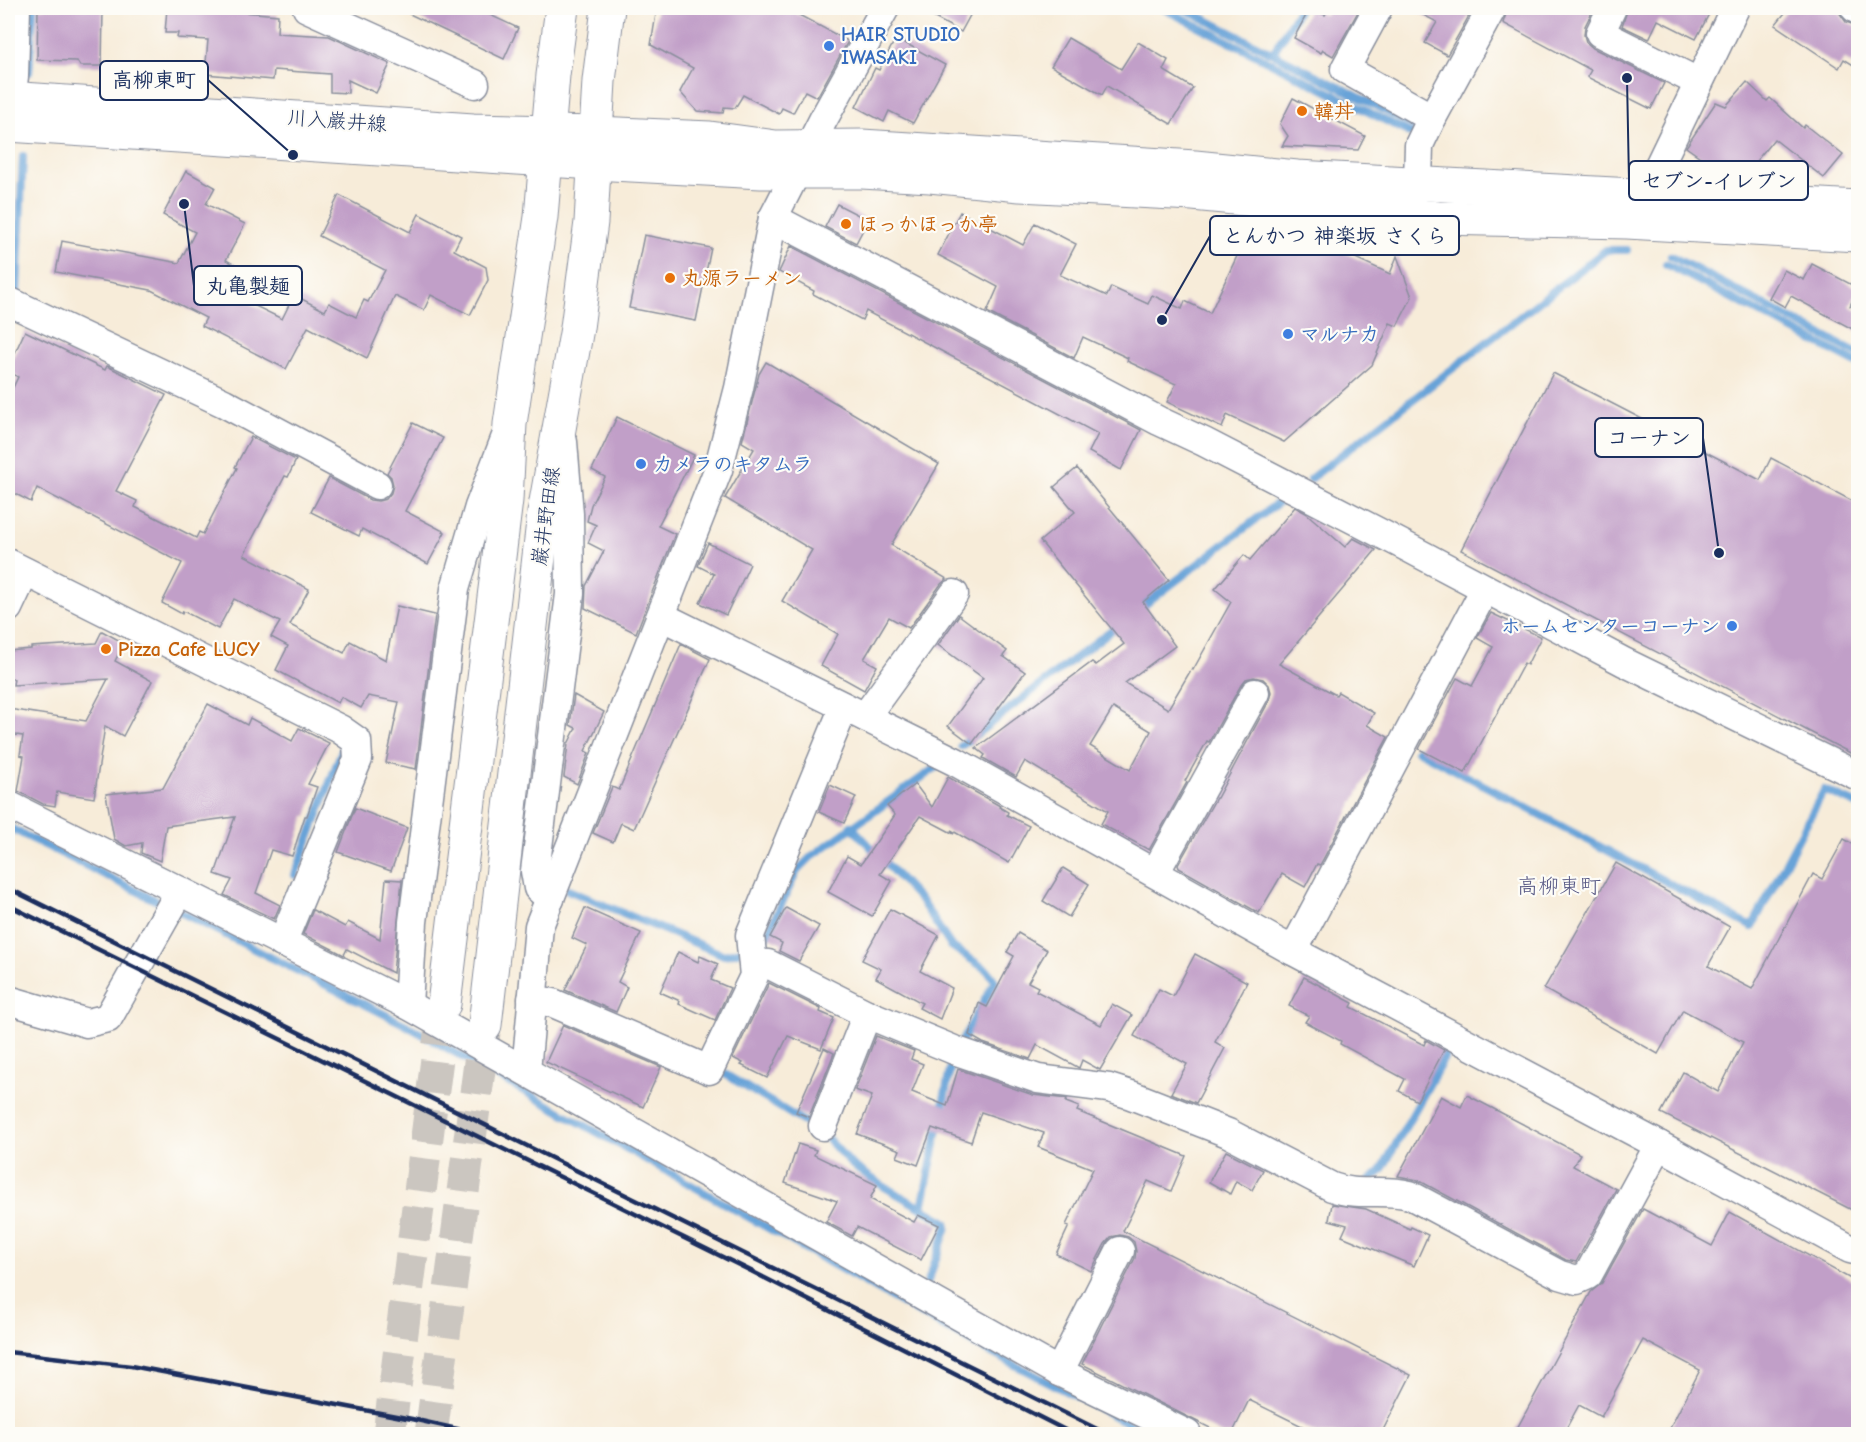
<svg xmlns="http://www.w3.org/2000/svg" width="1866" height="1442" font-family="'Comic Neue','Klee One',sans-serif">
	<style>
		.lines { fill: none; stroke-linecap: round; stroke-linejoin: round }
		.stream { stroke: #67a3d8; stroke-width: 8 }
		.building { fill: #c19fc8; fill-rule: evenodd }
		.secondary-tunnel { stroke: #cbc6c0; stroke-width: 33; stroke-dasharray: 33 16; stroke-linecap: butt }
		.minor-casing { stroke: #898e9c; stroke-width: 31 }
		.tertiary-casing { stroke: #898e9c; stroke-width: 35 }
		.secondary-casing { stroke: #898e9c; stroke-width: 35 }
		.minor { stroke: #fff; stroke-width: 28 }
		.tertiary { stroke: #fff; stroke-width: 33 }
		.secondary { stroke: #fff; stroke-width: 33 }
		.rail { stroke: #1b2f5e; stroke-width: 4.5 }
		.shop-dot { fill: #3f7fe0; stroke: #fdfcf7; stroke-width: 2 }
		.food-dot { fill: #e8710a; stroke: #fdfcf7; stroke-width: 2 }
		.labels { text-anchor: middle; dominant-baseline: central; stroke-width: 4.5; stroke-linejoin: round; paint-order: stroke }
		.shop-label { font-size: 20px; font-weight: bold; fill: #366cbe; stroke: #fdfcf7; text-anchor: start }
		.food-label { font-size: 20px; font-weight: bold; fill: #c56008; stroke: #fdfcf7; text-anchor: start }
		.street-label { font-size: 20px; fill: #1b2f5e; stroke: #fdfcf7 }
		.neighbourhood-label { font-size: 21px; fill: #555683; stroke: #fdfcf7 }
		.leader { fill: none; stroke: #1b2f5e; stroke-width: 2 }
		.callout-dot { fill: #1b2f5e; stroke: #fdfcf7; stroke-width: 2 }
		.callout { fill: #fdfcf7; stroke: #1b2f5e; stroke-width: 2 }
		.callout-label { font-size: 21px; text-anchor: middle; font-weight: bold; fill: #1b2f5e }
	</style>
	<rect width="100%" height="100%" fill="#fdfcf7"/>
	<filter id="ink" filterUnits="userSpaceOnUse"><feTurbulence type="fractalNoise" baseFrequency=".0167" numOctaves="2"/><feDisplacementMap in="SourceGraphic" scale="12" xChannelSelector="R" yChannelSelector="G"/><feConvolveMatrix kernelMatrix="1 2 1 2 8 2 1 2 1" color-interpolation-filters="sRGB"/></filter>
	<filter id="wash" filterUnits="userSpaceOnUse"><feTurbulence type="fractalNoise" baseFrequency=".008" numOctaves="4" result="noise"/><feDisplacementMap in="SourceGraphic" scale="24" xChannelSelector="R" yChannelSelector="G"/><feGaussianBlur stdDeviation="1.35" result="paint"/><feColorMatrix in="noise" values="0 0 0 0 0 0 0 0 0 0 0 0 0 0 0 0 0 1.4 0 .05"/><feComposite in="paint" operator="in"/></filter>
	<g filter="url(#wash)">
		<rect width="100%" height="100%" fill="#f7ecd9"/>
		<g class="lines">
			<g class="stream">
				<polyline points="1162,8 1412,134"/>
				<polyline points="1183,8 1416,126"/>
				<polyline points="1273,53 1300,8"/>
				<polyline points="29,72 33,8"/>
				<polyline points="1671,256 1858,354"/>
				<polyline points="1666,264 1858,364"/>
				<polyline points="17,292 23,156"/>
				<polyline points="1310,479 1606,250 1627,250"/>
				<polyline points="1138,610 1284,498"/>
				<polyline points="961,746 1118,625"/>
				<polyline points="1417,750 1752,927 1824,790 1858,805"/>
				<polyline points="851,826 922,902 951,946 987,970 995,981 960,1045"/>
				<polyline points="8,827 165,905"/>
				<polyline points="295,875 342,750"/>
				<polyline points="568,890 724,955 745,950"/>
				<polyline points="176,910 404,1024 982,1348 1149,1434"/>
				<polyline points="760,946 762,945 797,871 812,856 942,763"/>
				<polyline points="720,1067 718,1070 814,1128 828,1139 851,1164 883,1186 946,1222 947,1227 927,1284"/>
				<polyline points="1368,1182 1381,1171 1449,1049"/>
				<polyline points="922,1208 953,1055"/>
			</g>
		</g>
		<g id="blocks">
			<g class="building">
				<polygon points="38,8 103,8 102,66 80,66 77,61 37,60"/>
				<polygon points="167,8 198,8 278,15 277,33 329,36 390,64 376,93 348,80 348,93 330,92 330,74 274,70 273,80 205,74 208,40 177,38 178,33 165,33"/>
				<polygon points="397,8 475,8 518,28 504,59"/>
				<polygon points="657,8 786,8 848,41 817,97 805,91 793,113 782,108 779,114 743,95 735,108 724,107 723,113 697,111 680,92 693,68 651,45"/>
				<polygon points="916,8 974,8 961,32"/>
				<polygon points="1310,8 1325,15 1329,8 1360,8 1333,56 1323,50 1321,53 1294,38"/>
				<polygon points="1410,8 1459,8 1470,14 1447,55 1425,43 1437,22"/>
				<polygon points="1508,8 1594,8 1585,26 1584,35 1586,42 1593,48 1664,83 1651,109 1587,77 1591,70 1503,23"/>
				<polygon points="1628,8 1712,8 1696,39 1658,20 1649,39 1622,26"/>
				<polygon points="1789,8 1836,8 1846,22 1858,26 1858,68 1844,59 1839,68 1775,25"/>
				<polygon points="896,38 945,65 913,123 889,111 884,122 856,107 875,68 879,70"/>
				<polygon points="1068,38 1121,69 1138,42 1168,60 1163,70 1193,88 1171,124 1107,86 1102,95 1051,66"/>
				<polygon points="1747,82 1767,101 1770,98 1803,128 1805,125 1843,155 1824,178 1774,139 1748,171 1738,164 1733,172 1723,173 1686,147 1716,102 1726,106"/>
				<polygon points="1293,98 1365,136 1358,150 1282,146 1288,136 1280,124"/>
				<polygon points="186,171 215,187 206,204 245,224 226,260 259,278 247,302 282,319 294,295 325,311 329,303 356,317 364,300 368,302 385,270 319,236 339,195 410,232 419,214 461,236 454,250 486,267 488,280 470,315 431,295 424,310 395,296 367,358 308,327 286,369 202,326 206,318 151,290 56,272 62,241 179,263 195,232 163,215"/>
				<polygon points="837,204 868,220 856,243 825,227"/>
				<polygon points="960,212 1023,245 1035,223 1076,244 1060,275 1107,296 1111,287 1148,304 1152,295 1182,309 1185,301 1210,313 1248,233 1310,237 1390,274 1397,256 1412,297 1397,326 1390,323 1372,365 1284,442 1227,415 1222,428 1167,402 1176,384 1127,361 1128,358 1083,337 1074,358 987,312 998,287 938,255"/>
				<polygon points="644,235 711,248 696,321 629,308"/>
				<polygon points="791,246 1141,430 1121,470 1089,452 1098,434 866,311 862,320 813,294 814,291 779,272"/>
				<polygon points="1812,264 1858,288 1850,306 1858,310 1858,332 1791,296 1785,307 1769,298 1784,270 1804,280"/>
				<polygon points="25,331 105,370 107,366 166,395 116,491 137,501 135,507 196,538 199,532 203,534 237,468 235,467 251,437 296,460 288,477 285,476 244,555 309,589 290,625 344,653 350,641 386,660 397,606 435,615 416,769 386,763 399,702 368,696 361,708 341,697 338,703 276,670 288,646 271,637 280,622 234,599 218,629 183,611 182,614 162,603 182,563 37,488 31,502 8,490 8,398 18,377 8,371 8,368"/>
				<polygon points="766,362 939,464 891,545 947,579 941,584 909,628 889,617 864,659 877,666 864,690 821,666 838,634 782,601 812,550 725,498 754,449 742,442 759,374"/>
				<polygon points="1553,373 1760,480 1771,458 1858,504 1858,757 1461,550"/>
				<polygon points="617,417 694,455 658,526 675,534 636,633 585,608 586,586 604,551 588,543 596,525 587,521 591,505 605,477 592,470"/>
				<polygon points="413,423 443,438 405,511 445,532 428,564 362,529 359,536 311,512 329,478 370,500 378,501 386,499 391,493 393,485 391,477 387,473"/>
				<path d="M 1077,468 L 1169,580 L 1143,602 L 1175,646 L 1125,683 L 1168,709 L 1192,668 L 1193,670 L 1231,602 L 1215,589 L 1244,555 L 1250,560 L 1295,507 L 1306,513 L 1345,547 L 1353,538 L 1376,550 L 1279,664 L 1336,695 L 1338,692 L 1374,713 L 1367,725 L 1388,737 L 1320,865 L 1317,864 L 1305,887 L 1282,874 L 1259,913 L 1179,868 L 1178,865 L 1216,798 L 1217,798 L 1269,701 L 1271,692 L 1269,685 L 1263,679 L 1254,677 L 1246,679 L 1241,685 L 1209,742 L 1207,741 L 1185,781 L 1187,782 L 1149,850 L 1101,824 L 1108,811 L 1025,761 L 1016,777 L 983,758 L 985,755 L 976,748 L 1092,662 L 1096,665 L 1124,644 L 1040,541 L 1075,512 L 1054,487 ZM 1113,708 L 1151,731 L 1130,770 L 1090,746 Z"/>
				<polygon points="708,543 750,564 726,615 700,603 714,574 698,566"/>
				<polygon points="1491,613 1541,637 1527,665 1524,663 1465,773 1419,749 1457,678 1472,686 1493,647 1477,638"/>
				<polygon points="959,615 1007,651 1003,656 1025,672 972,744 948,726 983,678 938,645"/>
				<polygon points="102,631 124,643 115,661 152,681 123,736 105,726 94,798 57,792 55,806 43,804 18,791 24,756 20,755 23,736 8,734 9,709 86,721 108,679 13,685 14,679 8,679 8,651 31,649 31,647 96,643"/>
				<polygon points="681,644 710,659 634,829 621,823 613,842 593,833 612,787 619,790"/>
				<polygon points="574,695 604,712 585,751 589,753 577,784 564,777 568,744 576,728 570,725"/>
				<polygon points="208,704 247,725 250,718 292,741 299,728 329,743 308,784 317,787 307,816 305,816 292,856 271,850 256,893 280,905 274,919 224,895 232,880 215,874 235,817 166,826 160,861 141,853 142,843 126,846 114,839 106,794 163,788"/>
				<polygon points="948,777 1000,806 999,807 1008,812 1007,815 1029,826 1009,863 951,830 954,834 920,816 880,874 892,881 872,916 828,892 847,856 861,864 895,815 887,806 915,784 932,807"/>
				<polygon points="830,785 856,797 844,823 819,812"/>
				<polygon points="355,808 407,828 391,871 338,852"/>
				<polygon points="1844,839 1858,847 1858,1213 1661,1113 1683,1072 1718,1092 1743,1042 1683,1010 1658,1054 1544,989 1616,863 1730,927 1708,966 1752,989 1813,874 1822,879"/>
				<polygon points="1063,868 1089,884 1069,917 1043,901"/>
				<polygon points="386,879 402,880 393,973 347,949 344,955 303,934 313,910 345,927 348,922 380,939"/>
				<polygon points="585,908 641,933 618,982 627,987 616,1012 565,990 587,945 572,938"/>
				<polygon points="786,908 819,926 799,961 779,951 782,943 770,937"/>
				<polygon points="890,909 939,935 920,971 952,988 940,1019 919,1008 922,1003 876,978 881,969 862,960"/>
				<polygon points="1018,933 1047,950 1028,982 1038,987 1036,991 1101,1025 1112,1004 1132,1015 1100,1070 1082,1060 1079,1068 1037,1045 1030,1059 983,1043 969,1035 979,1003 987,1007 1014,956 1007,952"/>
				<polygon points="678,952 698,962 700,956 718,964 711,980 730,988 715,1020 679,1004 680,1001 660,992"/>
				<polygon points="1195,954 1247,982 1215,1042 1225,1048 1196,1103 1171,1093 1187,1064 1134,1036 1159,989 1173,996"/>
				<polygon points="1304,977 1353,1003 1351,1007 1424,1045 1426,1040 1444,1050 1417,1101 1399,1091 1405,1079 1340,1044 1341,1041 1305,1022 1309,1016 1289,1006"/>
				<polygon points="769,983 821,1009 820,1012 834,1018 821,1049 788,1036 767,1078 741,1065 743,1063 733,1058"/>
				<polygon points="563,1025 661,1067 643,1107 546,1062"/>
				<polygon points="876,1036 914,1051 911,1059 923,1064 912,1092 947,1106 958,1069 1033,1095 1067,1099 1066,1102 1079,1107 1077,1111 1186,1156 1171,1191 1148,1181 1123,1231 1411,1375 1381,1434 1318,1434 1249,1400 1232,1434 1222,1434 1082,1364 1135,1258 1136,1251 1134,1242 1128,1237 1120,1235 1111,1237 1105,1244 1091,1271 1056,1254 1069,1226 1066,1225 1093,1169 1038,1147 1044,1133 981,1112 971,1142 932,1128 918,1165 897,1157 900,1150 857,1134 872,1096 855,1090"/>
				<polygon points="824,1048 834,1053 809,1117 796,1112"/>
				<polygon points="1467,1095 1580,1154 1573,1166 1616,1189 1576,1262 1566,1260 1418,1180 1398,1176 1441,1096 1461,1107"/>
				<polygon points="798,1144 816,1150 814,1155 877,1185 870,1199 914,1222 918,1215 939,1225 921,1260 857,1227 852,1236 826,1222 837,1201 785,1183"/>
				<polygon points="1226,1151 1263,1170 1252,1190 1236,1181 1230,1194 1209,1182"/>
				<polygon points="1332,1204 1366,1209 1410,1229 1411,1227 1428,1235 1414,1266 1342,1236 1347,1225 1329,1220"/>
				<polygon points="1643,1209 1712,1246 1730,1212 1858,1283 1858,1424 1853,1434 1667,1434 1700,1370 1643,1340 1601,1417 1579,1405 1563,1434 1514,1434 1591,1292 1602,1283"/>
			</g>
		</g>
	</g>
	<g filter="url(#ink)">
		<use href="#blocks" fill-opacity="0" stroke="#898e9c" stroke-width="1.5"/>
		<g class="lines">
			<g class="secondary-tunnel">
				<polyline points="389,1434 444,1004"/>
				<polyline points="431,1434 485,1025"/>
			</g>
			<g class="minor-casing">
				<g id="minor">
					<polyline points="307,8 475,84"/>
					<polyline points="1378,8 1345,69 1432,118 1492,8"/>
					<polyline points="1612,8 1600,33 1698,82"/>
					<polyline points="1855,8 1858,10"/>
					<polyline points="9,121 14,76 16,8"/>
					<polyline points="1418,182 1419,145 1432,118"/>
					<polyline points="773,218 1159,421 1204,442 1407,547 1624,662 1858,776"/>
					<polyline points="1653,218 1654,176 1735,8"/>
					<polyline points="8,301 224,403 377,485"/>
					<polyline points="8,563 340,729 357,741 358,759 282,943"/>
					<polyline points="8,608 25,572"/>
					<polyline points="661,616 956,762 1293,951 1659,1145 1850,1249 1858,1251"/>
					<polyline points="865,717 954,594"/>
					<polyline points="8,805 408,1005 1059,1372 1187,1434"/>
					<polyline points="1155,873 1255,693"/>
					<polyline points="550,899 538,888 535,871 570,594 569,514 563,442"/>
					<polyline points="1293,951 1485,589"/>
					<path d="M 754,963 L 768,964 L 867,1014 L 954,1050 L 1038,1079 L 1109,1088 L 1131,1095 L 1228,1133 L 1332,1187 C 1359,1197 1382,1188 1410,1195 L 1560,1275 L 1577,1280 L 1588,1275 L 1659,1145"/>
					<polyline points="532,999 553,1003 709,1070 754,976 750,935 844,707"/>
					<polyline points="8,1000 87,1023 108,1018 180,891"/>
					<polyline points="408,1005 413,922 455,589 479,507 505,439"/>
					<polyline points="526,1071 539,926 718,470 739,388 773,218 823,120 885,8"/>
					<polyline points="823,1126 867,1014"/>
					<polyline points="1059,1372 1120,1251"/>
				</g>
			</g>
			<g class="tertiary-casing">
				<g id="tertiary">
					<polyline points="596,133 710,138 776,147 862,146 1195,167 1297,177 1858,207"/>
					<polyline points="594,163 761,172 862,172 930,176 1020,185 1193,194 1438,218 1627,222 1858,235"/>
				</g>
			</g>
			<g class="secondary-casing">
				<g id="secondary">
					<polyline points="8,98 473,130 596,133"/>
					<polyline points="8,125 594,163"/>
					<polyline points="444,1004 506,500 510,424 541,217 553,75 562,8"/>
					<polyline points="485,1025 544,513 577,328 591,222 599,81 608,8"/>
				</g>
			</g>
			<use href="#minor" class="minor"/>
			<use href="#tertiary" class="tertiary"/>
			<use href="#secondary" class="secondary"/>
			<g class="rail">
				<polyline points="8,888 1107,1434"/>
				<polyline points="8,905 751,1271 1073,1434"/>
				<polyline points="8,1352 131,1366 412,1419 480,1434"/>
			</g>
		</g>
	</g>
	<g class="shop-dot">
		<circle cx="829" cy="46" r="6"/>
		<circle cx="1288" cy="334" r="6"/>
		<circle cx="641" cy="464" r="6"/>
		<circle cx="1732" cy="626" r="6"/>
	</g>
	<g class="food-dot">
		<circle cx="1302" cy="111" r="6"/>
		<circle cx="846" cy="224" r="6"/>
		<circle cx="670" cy="278" r="6"/>
		<circle cx="106" cy="649" r="6"/>
	</g>
	<g class="labels">
		<g class="shop-label">
			<text x="841" y="34">HAIR STUDIO<tspan x="841" dy="23">IWASAKI</tspan></text>
			<text x="1300" y="334">マルナカ</text>
			<text x="653" y="464">カメラのキタムラ</text>
			<text x="1720" y="626" text-anchor="end">ホームセンターコーナン</text>
		</g>
		<g class="food-label">
			<text x="1314" y="111">韓丼</text>
			<text x="858" y="224">ほっかほっか亭</text>
			<text x="682" y="278">丸源ラーメン</text>
			<text x="118" y="649">Pizza Cafe LUCY</text>
		</g>
		<g class="street-label">
			<text transform="translate(337 121) rotate(4)">川入巌井線</text>
			<text transform="translate(546 516) rotate(-82)">巌井野田線</text>
		</g>
		<g class="neighbourhood-label">
			<text x="1559" y="886">高柳東町</text>
		</g>
	</g>
	<path class="leader" d="M293 155L208 80M1627 78L1629 181M1162 320L1210 236M184 204L194 286M1719 553L1703 438"/>
	<g class="callout-dot">
		<circle cx="293" cy="155" r="6"/>
		<circle cx="1627" cy="78" r="6"/>
		<circle cx="1162" cy="320" r="6"/>
		<circle cx="184" cy="204" r="6"/>
		<circle cx="1719" cy="553" r="6"/>
	</g>
	<g class="callout">
		<rect x="100" y="61" width="108" height="39" rx="6"/>
		<rect x="1629" y="161" width="179" height="39" rx="6"/>
		<rect x="1210" y="216" width="249" height="39" rx="6"/>
		<rect x="194" y="266" width="108" height="39" rx="6"/>
		<rect x="1595" y="418" width="108" height="39" rx="6"/>
	</g>
	<g class="callout-label">
		<text x="154" y="87">高柳東町</text>
		<text x="1719" y="188">セブン-イレブン</text>
		<text x="1335" y="243">とんかつ 神楽坂 さくら</text>
		<text x="248" y="293">丸亀製麺</text>
		<text x="1649" y="445">コーナン</text>
	</g>
	<rect width="1866" height="1442" fill="none" stroke="#fdfcf7" stroke-width="30"/>
</svg>
